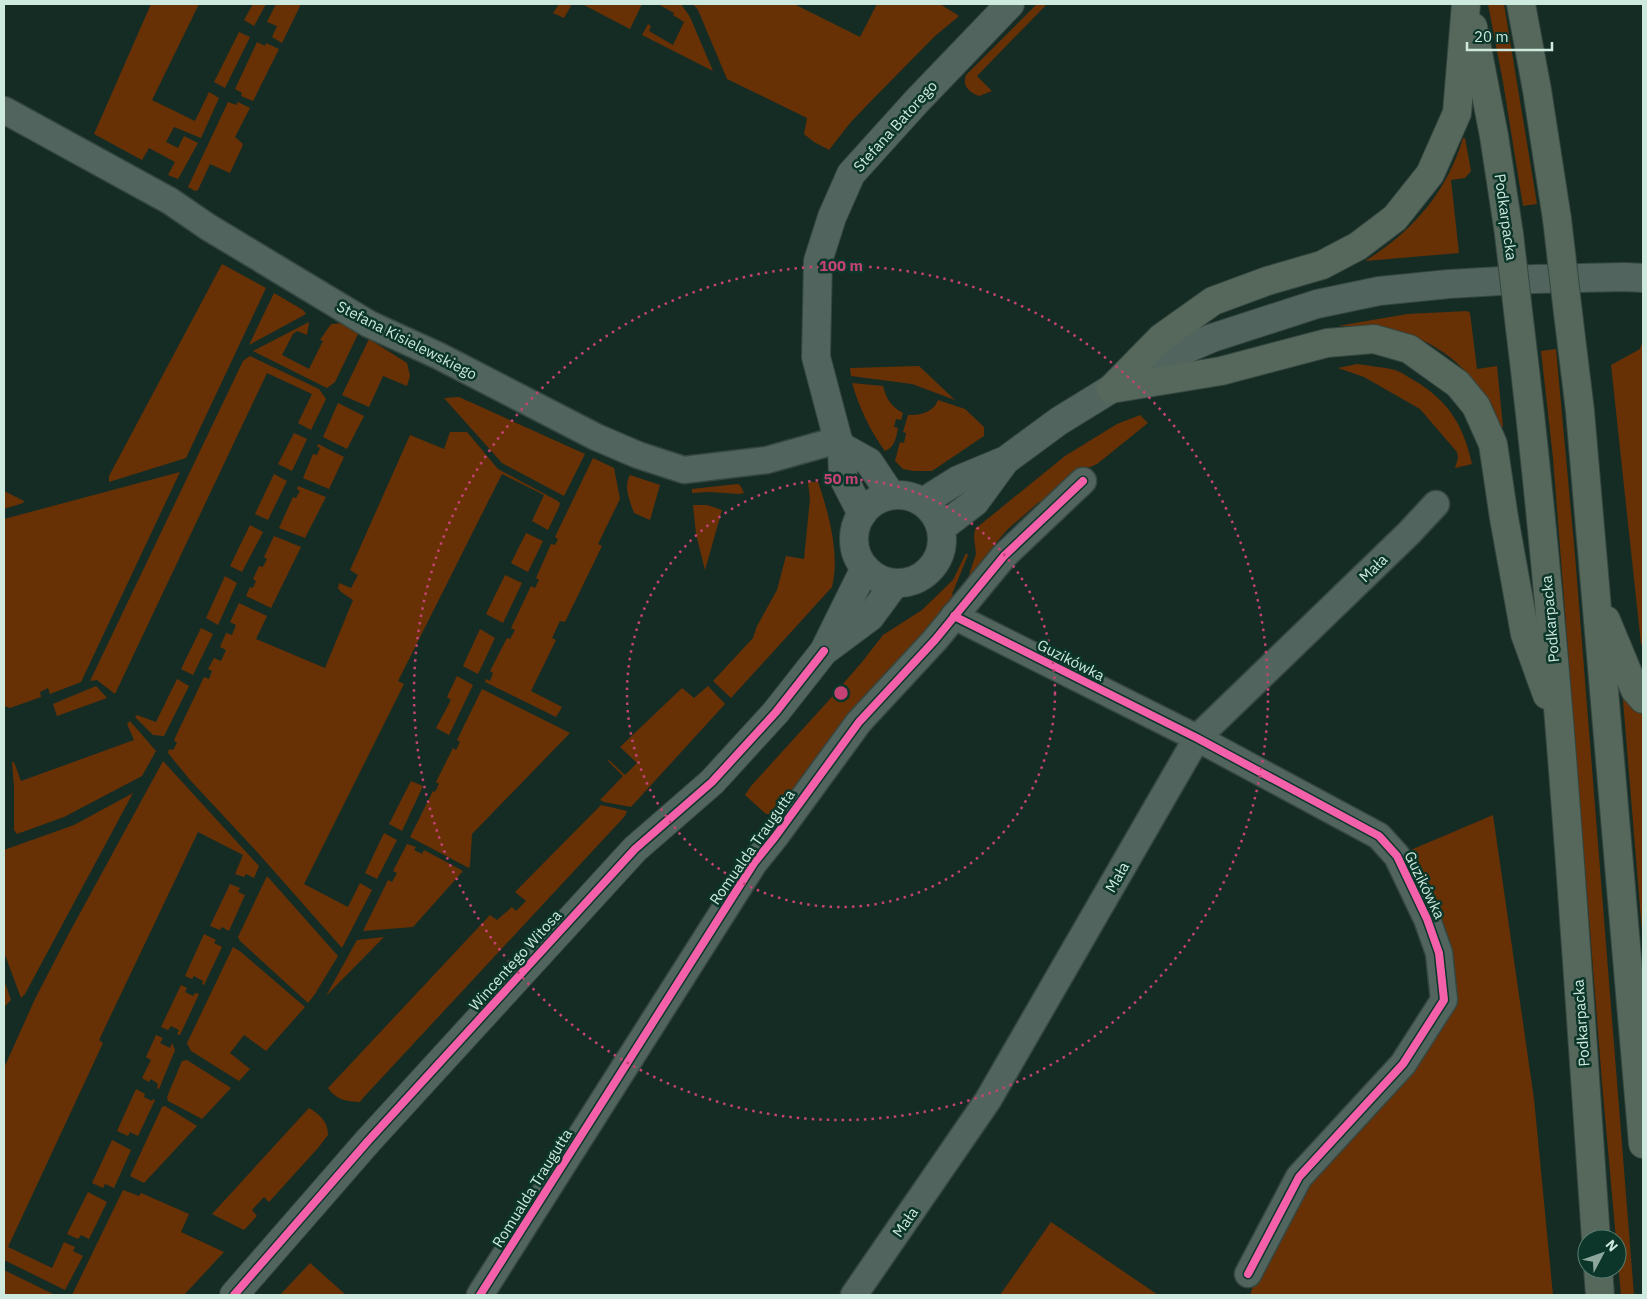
<svg xmlns="http://www.w3.org/2000/svg" width="1647" height="1299" font-family="'IBM Plex Sans',sans-serif">
	<style>
		.green { fill: #683005 }
		.lines { fill: none; stroke-linecap: round; stroke-linejoin: round }
		.minor-casing { stroke: #354740; stroke-width: 29 }
		.tertiary-casing { stroke: #354740; stroke-width: 30 }
		.primary-casing { stroke: #354740; stroke-width: 30 }
		.minor { stroke: #51655e; stroke-width: 26 }
		.tertiary { stroke: #51655e; stroke-width: 28 }
		.primary { stroke: #56685b; stroke-width: 28 }
		.primary-bridge-casing { stroke: #354740; stroke-width: 30; stroke-linecap: butt }
		.primary-bridge { stroke: #56685b; stroke-width: 28 }
		.cycleway-casing { stroke: #0b3629; stroke-width: 11 }
		.cycleway { stroke: #f560ab; stroke-width: 8 }
		.ring { fill: none; stroke: #c44275; stroke-width: 2.5; stroke-dasharray: 2.5 5 }
		.labels { text-anchor: middle; dominant-baseline: central; stroke-width: 5; stroke-linejoin: round; paint-order: stroke }
		.street-label { font-size: 15px; fill: #cee9de; stroke: #0b3629 }
		.centre { fill: #c44275; stroke: #0b3629; stroke-width: 2.5 }
		.ring-label { font-size: 15px; text-anchor: middle; font-weight: bold; fill: #c44275; stroke: #0b3629; stroke-width: 5; stroke-linejoin: round; paint-order: stroke }
	</style>
	<rect width="100%" height="100%" fill="#152c25"/>
	<g class="green">
		<polygon points="151,4 199,4 152,100 195,121 209,92 219,98 201,138 174,127 166,142 178,148 184,136 198,143 178,179 168,175 175,162 149,148 142,160 94,134"/>
		<polygon points="253,4 266,4 254,26 244,20"/>
		<polygon points="276,4 301,4 282,43 272,37 277,26 267,22"/>
		<polygon points="559,4 572,4 564,18 553,13"/>
		<polygon points="582,4 642,4 630,29"/>
		<polygon points="658,4 681,4 690,17 713,71 642,35 648,24 651,26 649,31 673,45 684,22 673,15 674,13"/>
		<polygon points="693,4 794,4 860,37 877,4 940,4 959,16 935,36 872,100 850,123 829,150 814,142 804,134 807,118 727,79 698,10"/>
		<path d="M 1037,4 L 1047,4 L 977,76 L 992,91 L 979,96 C 969,92 962,86 966,75 Z"/>
		<polygon points="1488,4 1504,4 1537,204 1523,206 1503,82"/>
		<polygon points="239,32 250,37 225,88 214,82"/>
		<polygon points="257,42 265,46 266,43 279,49 253,101 241,96 242,93 235,89"/>
		<polygon points="228,102 236,105 238,102 250,108 235,137 243,144 242,147 230,173 210,164 198,190 195,191 188,187"/>
		<path d="M 1463,138 L 1465,138 L 1471,171 L 1465,178 L 1451,180 L 1459,253 L 1365,261 C 1412,232 1447,192 1463,138 Z"/>
		<polygon points="222,264 266,288 186,458 109,482 109,476"/>
		<polygon points="274,293 303,310 306,314 249,345"/>
		<path d="M 1467,311 L 1470,313 L 1477,369 L 1497,366 L 1503,427 L 1501,427 C 1497,420 1496,412 1492,405 C 1486,394 1478,385 1469,375 C 1433,335 1390,325 1338,326 L 1407,314 Z"/>
		<polygon points="309,322 307,335 297,331 293,334 282,355 309,369 323,341 320,340 331,324 344,323 359,332 335,382 327,388 253,351"/>
		<polygon points="369,339 407,363 410,376 407,386 383,376 369,407 342,395"/>
		<polygon points="1643,340 1643,647 1641,644 1611,365 1640,349"/>
		<polygon points="1556,349 1575,555 1634,1295 1621,1295 1602,1083 1553,458 1541,351"/>
		<polygon points="250,356 319,389 326,399 311,430 298,423 312,394 267,373 115,694 97,680 90,681 243,361"/>
		<path d="M 1357,364 C 1369,366 1383,367 1395,370 C 1402,372 1409,378 1415,381 C 1449,401 1464,427 1472,464 L 1455,468 L 1458,458 L 1457,452 L 1420,409 L 1364,377 L 1338,368 Z"/>
		<polygon points="919,366 955,400 912,384 851,376 850,368"/>
		<path d="M 852,383 L 883,386 C 886,398 891,407 903,413 L 901,420 L 896,419 L 894,427 L 898,428 C 896,438 895,447 885,451 C 870,431 859,407 852,383 Z"/>
		<polygon points="459,397 585,454 564,496 502,463 444,398"/>
		<path d="M 938,400 L 965,409 L 984,427 L 984,436 L 932,471 L 914,471 L 903,469 L 895,461 L 900,442 L 904,443 L 906,433 L 903,432 L 908,415 C 920,415 933,413 938,400 Z"/>
		<polygon points="338,403 364,416 347,449 323,437"/>
		<polygon points="1140,415 1148,423 1097,464 1083,470 1043,504 1039,502 1007,530 991,549 993,556 964,590 976,554 974,537 975,529 1065,456 1117,424"/>
		<polygon points="450,432 467,432 498,469 556,500 560,503 559,507 548,530 532,521 544,495 502,474 398,681 404,684 304,884 348,907 360,883 372,890 342,948 258,853 190,780 168,753 169,749 173,750 177,743 174,740 204,677 209,679 212,671 208,669 214,658 221,661 226,650 220,647 226,633 232,635 236,625 230,622 239,603 267,616 256,639 325,668 353,600 341,592 338,588 339,583 351,588 358,575 350,570 410,435 444,449"/>
		<polygon points="294,433 307,439 292,471 278,464"/>
		<polygon points="318,444 344,457 329,489 303,478 313,454 317,455 320,448 317,446"/>
		<polygon points="593,458 614,468 620,499 598,544 602,546 565,622 560,621 552,638 556,640 531,691 562,707 556,717 485,682 486,679 490,681 493,673 490,671 507,638 510,639 515,630 511,628 531,586 535,588 539,580 536,578 551,544 555,545 558,539 555,537"/>
		<polygon points="180,472 81,682 50,694 48,688 40,692 41,697 10,708 4,706 4,519"/>
		<polygon points="274,474 287,481 268,520 255,514"/>
		<path d="M 630,475 L 660,485 L 650,520 L 634,513 C 630,501 623,487 630,475 Z"/>
		<path d="M 808,482 L 818,482 C 829,513 840,556 832,587 L 731,698 L 713,681 L 753,638 L 757,626 L 777,590 L 786,556 L 804,559 L 810,499 Z"/>
		<polygon points="737,484 740,485 744,493 739,494 709,492 692,493 692,489"/>
		<polygon points="298,486 326,497 305,538 279,528 293,497 296,498 300,491 297,489"/>
		<polygon points="4,491 24,501 23,503 4,509"/>
		<polygon points="693,505 707,505 722,510 705,570 696,534"/>
		<polygon points="250,525 263,532 242,572 230,566"/>
		<polygon points="526,533 543,541 528,572 511,563"/>
		<polygon points="274,536 301,547 271,608 246,596 250,587 253,588 256,581 253,579 259,566 263,567 267,559 264,557"/>
		<polygon points="966,553 968,555 952,594 958,600 779,814 766,814 745,795 751,786 830,699 862,662 883,635 922,610 953,580"/>
		<polygon points="505,575 522,583 503,623 486,614"/>
		<polygon points="225,576 237,583 218,625 206,618"/>
		<polygon points="201,628 213,634 193,675 181,669"/>
		<polygon points="480,629 495,638 478,674 463,666"/>
		<polygon points="457,676 473,685 449,735 436,728 451,700 447,697"/>
		<polygon points="177,679 189,686 164,736 153,735 135,717 137,715 156,722"/>
		<polygon points="96,686 107,698 57,716 53,704"/>
		<polygon points="708,686 725,704 631,807 604,802 600,800 623,776 608,761 609,760 625,775 637,763 620,747 682,688 694,698"/>
		<polygon points="1622,688 1643,715 1643,931 1642,932"/>
		<polygon points="482,689 570,733 472,834 470,865 469,868 410,837 433,791 435,792 439,784 436,782 453,748 456,750 460,742 457,740"/>
		<polygon points="130,721 156,751 142,776 64,817 17,834 14,830 14,787 12,762 14,762 21,781 134,740 127,724"/>
		<polygon points="163,761 259,866 254,878 246,874 244,877 235,874 243,855 198,832 99,1040 103,1043 8,1247 52,1268 64,1242 75,1247 73,1251 83,1256 65,1290 4,1260 4,1068 35,999 67,937"/>
		<polygon points="411,781 423,786 402,831 389,824"/>
		<polygon points="133,793 25,994 21,998 4,952 4,850 74,825"/>
		<path d="M 601,805 L 627,811 L 625,816 L 363,1098 L 360,1102 C 347,1102 335,1099 328,1088 L 490,915 L 497,920 L 512,907 L 516,911 L 526,901 L 515,892 Z"/>
		<polygon points="1493,815 1534,1099 1553,1295 1250,1295 1262,1260 1303,1184 1416,1058 1457,994 1406,852"/>
		<polygon points="384,833 397,840 377,879 365,873"/>
		<polygon points="407,844 416,847 414,850 422,854 424,850 463,871 413,927 363,931 388,880 392,882 397,873 393,871"/>
		<polygon points="267,876 338,956 315,994 308,1003 240,941 238,937"/>
		<polygon points="230,884 240,888 238,892 245,895 229,931 222,927 220,930 210,926"/>
		<polygon points="204,934 216,940 214,943 222,947 204,985 202,984 203,981 194,976 192,979 185,976"/>
		<polygon points="384,937 326,996 357,940"/>
		<polygon points="233,947 241,952 305,1007 266,1051 244,1035 230,1053 250,1069 239,1081 191,1051 187,1043"/>
		<polygon points="4,980 11,1000 4,1007"/>
		<polygon points="181,985 187,988 185,992 193,996 195,993 199,994 180,1035 177,1034 179,1030 171,1026 168,1030 161,1027"/>
		<polygon points="156,1035 163,1038 160,1043 170,1048 172,1043 175,1050 159,1089 157,1088 158,1084 151,1079 149,1082 142,1078 151,1060 146,1057"/>
		<polygon points="187,1060 231,1088 202,1119 168,1101 167,1097 182,1061"/>
		<polygon points="136,1089 145,1094 144,1097 152,1101 153,1099 155,1100 138,1136 130,1132 128,1136 117,1131"/>
		<polygon points="165,1106 197,1126 144,1183 130,1176 162,1107"/>
		<path d="M 309,1108 C 320,1115 328,1121 328,1135 L 318,1148 L 269,1202 L 264,1197 L 252,1210 L 257,1216 L 244,1230 L 212,1214 Z"/>
		<polygon points="112,1140 131,1150 114,1188 105,1184 103,1188 92,1183"/>
		<polygon points="123,1190 139,1196 141,1193 189,1214 181,1232 224,1252 184,1295 72,1295"/>
		<polygon points="88,1192 107,1202 89,1239 81,1235 78,1239 67,1234"/>
		<polygon points="1051,1222 1158,1295 1000,1295"/>
		<polygon points="310,1263 346,1295 280,1295"/>
		<polygon points="4,1270 55,1295 4,1295"/>
	</g>
	<g class="lines">
		<g class="minor-casing">
			<g id="minor">
				<polyline points="4,110 170,201 208,227 369,324 439,356 596,437 638,455 684,470 767,460 838,440"/>
				<polyline points="954,616 1197,738 1379,836 1397,856 1427,919 1439,953 1444,1000 1403,1064 1299,1177 1248,1274"/>
				<polyline points="480,1295 754,863 775,837 859,722 935,640 1004,556 1083,481"/>
				<polyline points="854,1295 988,1100 1197,738 1409,533 1436,504"/>
			</g>
		</g>
		<g class="tertiary-casing">
			<g id="tertiary">
				<polyline points="842,447 869,462 891,495"/>
				<circle cx="898" cy="539" r="44"/>
				<polyline points="923,502 958,480 1006,460 1059,421 1111,389 1165,358 1212,338 1317,304 1379,291 1449,284 1535,279 1625,277 1643,278"/>
				<polyline points="862,514 843,477 842,447 838,440 816,357 818,261 832,217 851,174 916,102 1010,4"/>
				<polyline points="941,528 975,502 1005,461"/>
				<polyline points="827,649 870,617 895,583"/>
				<polyline points="234,1295 368,1141 635,849 712,782 776,712 824,651 865,568"/>
			</g>
		</g>
		<g class="primary-casing">
			<g id="primary">
				<polyline points="1521,4 1537,90 1557,219"/>
				<polyline points="1473,27 1494,136 1509,234"/>
				<polyline points="1568,313 1580,411 1643,1144"/>
				<path d="M 1520,328 C 1557,631 1575,935 1596,1239"/>
				<polyline points="1111,389 1221,371 1327,343 1374,339 1409,349 1458,384 1476,406 1493,444 1504,518 1525,634 1547,695"/>
				<polyline points="1111,389 1161,338 1213,301 1267,281 1322,265 1358,246 1395,218 1430,174 1457,113 1466,4"/>
				<polyline points="1606,620 1635,690 1643,699"/>
				<polyline points="1598,1269 1600,1295"/>
			</g>
		</g>
		<use href="#minor" class="minor"/>
		<use href="#tertiary" class="tertiary"/>
		<use href="#primary" class="primary"/>
		<g class="primary-bridge-casing">
			<g id="primary-bridge">
				<polyline points="1557,219 1568,313"/>
				<polyline points="1509,234 1520,328"/>
			</g>
		</g>
		<use href="#primary-bridge" class="primary-bridge"/>
		<g class="cycleway-casing">
			<g id="cycleway">
				<polyline points="954,616 1197,738 1379,836 1397,856 1427,919 1439,953 1444,1000 1403,1064 1299,1177 1248,1274"/>
				<polyline points="234,1295 368,1141 635,849 712,782 776,712 824,651"/>
				<polyline points="480,1295 754,863 775,837 859,722 935,640 1004,556 1083,481"/>
			</g>
		</g>
		<use href="#cycleway" class="cycleway"/>
	</g>
	<g class="ring">
		<circle cx="841" cy="693" r="214"/>
		<circle cx="841" cy="693" r="427"/>
	</g>
	<g class="labels">
		<g class="street-label">
			<text transform="translate(895 126) rotate(-48)">Stefana Batorego</text>
			<text transform="translate(1506 217) rotate(82)">Podkarpacka</text>
			<text transform="translate(407 340) rotate(27)">Stefana Kisielewskiego</text>
			<text transform="translate(1373 568) rotate(-44)">Mała</text>
			<text transform="translate(1550 619) rotate(-95)">Podkarpacka</text>
			<text transform="translate(1071 660) rotate(27)">Guzikówka</text>
			<text transform="translate(752 847) rotate(-55)">Romualda Traugutta</text>
			<text transform="translate(1117 877) rotate(-60)">Mała</text>
			<text transform="translate(1425 885) rotate(64)">Guzikówka</text>
			<text transform="translate(515 960) rotate(-48)">Wincentego Witosa</text>
			<text transform="translate(1581 1023) rotate(-94)">Podkarpacka</text>
			<text transform="translate(532 1188) rotate(-58)">Romualda Traugutta</text>
			<text transform="translate(905 1222) rotate(-55)">Mała</text>
		</g>
	</g>
	<circle cx="841" cy="693" r="8" class="centre"/>
	<g class="ring-label">
		<text x="841" y="271">100 m</text>
		<text x="841" y="484">50 m</text>
	</g>
	<rect width="1647" height="1299" fill="none" stroke="#cee9de" stroke-width="10"/>
	<g transform="translate(1602 1254) rotate(49)"><circle r="24" fill="#0b3629" stroke="#597e71"/>
	<path d="M0-4L9 19L0 12L-9 19Z" fill="#8da79d"/>
	<text y="-8" font-size="14" font-weight="bold" text-anchor="middle" fill="#cee9de">N</text>
	</g>
	<path d="M1467 42v8h85v-8" fill="none" stroke="#cee9de" stroke-width="2.5"/>
	<text x="1474" y="42" font-size="15" fill="#cee9de" stroke="#0b3629" stroke-width="4" paint-order="stroke">20 m</text>
</svg>
